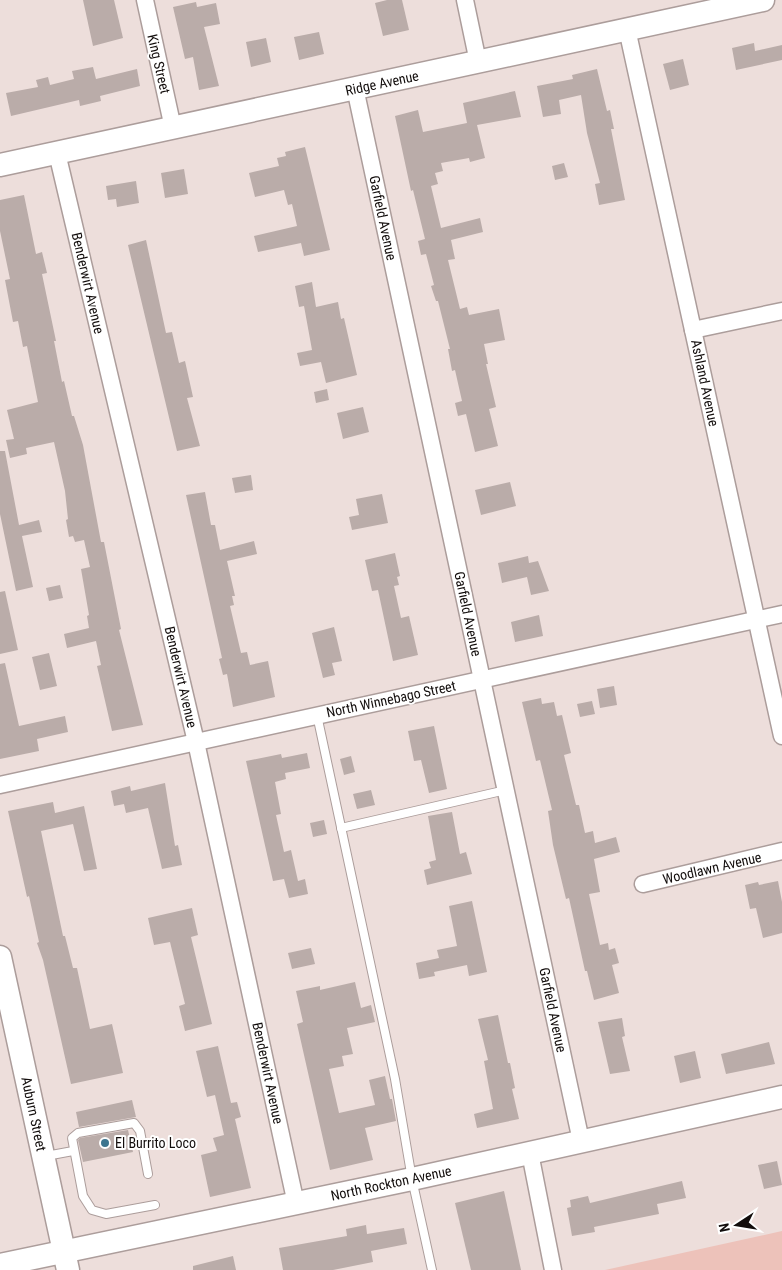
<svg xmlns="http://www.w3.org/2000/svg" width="782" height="1270" font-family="'Roboto Condensed',sans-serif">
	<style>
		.green { fill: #edc2ba }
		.building { fill: #baaca9 }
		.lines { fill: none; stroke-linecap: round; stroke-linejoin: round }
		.lane-casing { stroke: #ac9d9b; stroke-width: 10 }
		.street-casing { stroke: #ac9d9b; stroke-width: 19 }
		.secondary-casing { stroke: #ac9d9b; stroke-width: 25 }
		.lane { stroke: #fff; stroke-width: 8 }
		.street { stroke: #fff; stroke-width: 16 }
		.secondary { stroke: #fff; stroke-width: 22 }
		.poi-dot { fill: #3c758f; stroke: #fff; stroke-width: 2 }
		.labels { text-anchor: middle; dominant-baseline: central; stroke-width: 4; stroke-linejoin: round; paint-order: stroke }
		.street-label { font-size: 14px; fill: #120d0c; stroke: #fff }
		.poi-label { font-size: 14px; fill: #120d0c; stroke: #fff; text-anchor: start }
	</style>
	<rect width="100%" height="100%" fill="#eddedb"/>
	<polygon class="green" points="782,1231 782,1270 605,1270"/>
	<g class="building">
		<polygon points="83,0 114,0 123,38 93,46"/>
		<polygon points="387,0 402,0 409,30 383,36 375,3"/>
		<polygon points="196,2 197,7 216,3 220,24 204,27 219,86 199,90 193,57 185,59 173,7"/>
		<polygon points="319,32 324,54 299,60 294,37"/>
		<polygon points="266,38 271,62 251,67 246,42"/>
		<polygon points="754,43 755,51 782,45 782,60 736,70 732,48"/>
		<polygon points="683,59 689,85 670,90 663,64"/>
		<polygon points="93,67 96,79 137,69 140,86 100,96 101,101 80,106 79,100 11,116 6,93 38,87 36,80 48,77 50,85 74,79 72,71"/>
		<polygon points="597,69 607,111 610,110 614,129 611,129 625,200 599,205 595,184 600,183 587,133 581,95 559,100 561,114 543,117 537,86 573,79 572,75"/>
		<polygon points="515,91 521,117 477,125 485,158 470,162 469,158 441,163 443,171 435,173 438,184 431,186 441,228 480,218 483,232 451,240 455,259 448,260 460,309 467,307 469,315 499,309 505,340 484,344 488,364 486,364 496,407 489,409 498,446 475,452 466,414 458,416 455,403 462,401 455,370 452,371 448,349 450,349 438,301 436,301 431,286 434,285 426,254 421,255 418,241 425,239 413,190 411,191 395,116 418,110 423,132 467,123 463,103"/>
		<polygon points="305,147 330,250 304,256 301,243 258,252 254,236 297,226 292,204 288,205 284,190 255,197 249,173 279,166 277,158 286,156 285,152"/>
		<polygon points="564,163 568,177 555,180 552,166"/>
		<polygon points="184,169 188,194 165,198 161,173"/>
		<polygon points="136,181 139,203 117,207 116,199 108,200 106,186"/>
		<polygon points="24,195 36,254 42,252 47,273 42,274 56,341 54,341 62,382 64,381 72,416 74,416 83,445 101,542 104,542 121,629 119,630 143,725 112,731 97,666 101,665 96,641 67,648 64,634 89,628 87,616 89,615 81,569 90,567 84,540 75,542 73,536 69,537 66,520 68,519 65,491 54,442 26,448 27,454 10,458 6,440 14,439 7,410 38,402 27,346 23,347 18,321 13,322 5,280 10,279 0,231 0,200"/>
		<polygon points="146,240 166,333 172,332 179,363 185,361 193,397 187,398 200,446 177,451 128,245"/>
		<polygon points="312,282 316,307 338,302 341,319 344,318 357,375 326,383 321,362 300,366 297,353 312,350 304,306 299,307 295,286"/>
		<polygon points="327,389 329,400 316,403 314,392"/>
		<polygon points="363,407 369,432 343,439 337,413"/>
		<polygon points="0,451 5,451 19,525 39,520 42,532 22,536 33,587 16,591 0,514"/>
		<polygon points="251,475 253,490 235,493 232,478"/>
		<polygon points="510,482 516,506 481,515 475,490"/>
		<polygon points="205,492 211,525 215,525 220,550 254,541 257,554 227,561 235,596 232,596 234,605 230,606 241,653 247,652 250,665 268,661 275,697 233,707 227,674 223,675 219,659 222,658 186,495"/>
		<polygon points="382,494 388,523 352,530 349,517 359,515 356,499"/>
		<polygon points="395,553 400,576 397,577 399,585 394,586 401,618 409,616 418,655 393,661 378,590 372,591 365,560"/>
		<polygon points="528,556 529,563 538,561 549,591 531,595 527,577 502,583 498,563"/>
		<polygon points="60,585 63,598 49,601 46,588"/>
		<polygon points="5,591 18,650 0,654 0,592"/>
		<polygon points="539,615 543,636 515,642 511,622"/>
		<polygon points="334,627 342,661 332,663 335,675 323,678 312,633"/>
		<polygon points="49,653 57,686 40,690 32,657"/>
		<polygon points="5,663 19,726 65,716 68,732 37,739 39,751 0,759 0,664"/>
		<polygon points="614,686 617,705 600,708 597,689"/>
		<polygon points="541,698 542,704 554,702 557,716 562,715 571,753 564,755 576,805 579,805 585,833 593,831 595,843 616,837 620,852 594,859 600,892 589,894 600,945 608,943 609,950 615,948 619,963 612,965 619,993 594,1000 587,971 585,971 569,898 566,899 553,845 548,811 552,810 540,760 536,761 522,702"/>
		<polygon points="592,701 595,714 580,717 577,704"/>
		<polygon points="434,726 447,789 429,793 421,760 414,761 408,731"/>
		<polygon points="307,753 310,768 285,773 286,779 275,782 281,814 276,815 284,852 291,850 298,881 305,879 308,894 289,898 284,879 273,881 246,761 281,754 282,758"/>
		<polygon points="351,756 355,772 344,775 340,759"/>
		<polygon points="165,783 175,846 178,845 182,865 162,869 148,808 126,813 124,804 114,806 111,791 130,786 131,791"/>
		<polygon points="371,790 375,805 357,809 353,794"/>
		<polygon points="53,802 55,813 84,806 97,869 84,871 73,824 41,831 63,936 65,936 73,968 77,968 90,1029 112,1024 123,1073 71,1084 43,960 37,943 39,942 29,896 27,897 8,811"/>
		<polygon points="452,812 460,854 466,852 472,874 427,885 424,870 431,868 429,862 436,860 428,816"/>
		<polygon points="324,820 327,834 313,837 310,823"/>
		<polygon points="778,881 782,902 782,933 763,938 756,908 750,909 745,885 758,882 759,885"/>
		<polygon points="472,901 487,972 469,976 467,965 434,972 435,976 419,979 416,963 439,958 437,950 457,946 449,906"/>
		<polygon points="192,908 198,935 191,937 212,1024 185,1031 179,1006 185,1004 170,942 154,945 148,918"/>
		<polygon points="311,948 315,964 292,969 288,953"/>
		<polygon points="355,982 361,1008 371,1005 375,1022 347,1028 353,1054 342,1056 344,1066 329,1069 339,1113 375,1105 369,1080 385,1076 390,1099 392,1099 396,1121 365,1128 373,1160 330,1170 297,1024 303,1022 296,991 320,986 320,990"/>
		<polygon points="498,1015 508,1063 510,1063 515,1088 512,1089 519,1119 477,1128 474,1114 493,1109 484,1061 488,1060 478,1019"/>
		<polygon points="622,1018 625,1036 622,1037 630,1071 610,1074 598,1022"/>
		<polygon points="769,1042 775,1064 726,1074 721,1054"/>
		<polygon points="218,1046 231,1103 237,1102 241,1117 235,1119 251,1188 210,1197 201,1155 217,1151 213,1138 224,1135 215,1095 207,1097 196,1051"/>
		<polygon points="695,1051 701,1078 680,1083 674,1056"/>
		<polygon points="132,1100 136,1117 79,1127 76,1112"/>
		<polygon points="128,1130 133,1152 83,1162 78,1140 80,1138"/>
		<polygon points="777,1161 782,1185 764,1189 758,1165"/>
		<polygon points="682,1181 686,1198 657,1204 659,1214 594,1227 595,1232 572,1236 567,1208 571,1207 570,1200 588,1196 590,1203"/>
		<polygon points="504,1191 521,1270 471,1270 455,1203"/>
		<polygon points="366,1225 367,1234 404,1228 407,1244 371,1251 373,1262 333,1270 283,1270 279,1248 347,1236 346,1229"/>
		<polygon points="233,1256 236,1270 193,1270 193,1266"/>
	</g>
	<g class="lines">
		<g class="lane-casing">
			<g id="lane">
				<polyline points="317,715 395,1079 412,1179 432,1270"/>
				<polyline points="341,828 506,790"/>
				<polyline points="46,1156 73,1151"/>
				<polyline points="148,1174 140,1131 134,1123 78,1133 72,1138 83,1196 92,1210 106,1214 155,1205"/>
			</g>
		</g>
		<g class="street-casing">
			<g id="street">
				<polyline points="145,0 173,128"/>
				<polyline points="465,0 478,62"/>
				<polyline points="627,29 782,736"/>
				<polyline points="355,88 581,1141"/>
				<polyline points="57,153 196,742 296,1204"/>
				<polyline points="693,330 782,311"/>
				<polyline points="0,785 782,614"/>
				<polyline points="643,884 782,851"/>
				<polyline points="530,1153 553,1270"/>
			</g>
		</g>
		<g class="secondary-casing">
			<g id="secondary">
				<polyline points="0,165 763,0"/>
				<polyline points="0,957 68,1270"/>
				<polyline points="0,1265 412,1179 782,1097"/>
			</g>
		</g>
		<use href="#lane" class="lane"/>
		<use href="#street" class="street"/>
		<use href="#secondary" class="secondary"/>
	</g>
	<circle class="poi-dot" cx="105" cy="1143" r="5"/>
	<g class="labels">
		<g class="street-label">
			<text transform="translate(159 64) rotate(77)">King Street</text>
			<text transform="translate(382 83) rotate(-12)">Ridge Avenue</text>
			<text transform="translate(383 218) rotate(78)">Garfield Avenue</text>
			<text transform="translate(88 283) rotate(77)">Benderwirt Avenue</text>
			<text transform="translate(705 383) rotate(78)">Ashland Avenue</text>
			<text transform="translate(468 614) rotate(78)">Garfield Avenue</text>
			<text transform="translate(181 677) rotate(77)">Benderwirt Avenue</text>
			<text transform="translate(391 699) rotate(-12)">North Winnebago Street</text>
			<text transform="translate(712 868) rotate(-13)">Woodlawn Avenue</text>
			<text transform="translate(553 1010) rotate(78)">Garfield Avenue</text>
			<text transform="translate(268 1073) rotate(78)">Benderwirt Avenue</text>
			<text transform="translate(34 1114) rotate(78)">Auburn Street</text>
			<text transform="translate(391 1183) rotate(-12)">North Rockton Avenue</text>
		</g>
		<g class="poi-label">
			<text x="115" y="1143">El Burrito Loco</text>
		</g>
	</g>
	<g transform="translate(737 1225) rotate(258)" stroke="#ffffff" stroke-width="4" paint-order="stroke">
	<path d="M0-4L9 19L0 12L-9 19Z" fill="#120d0c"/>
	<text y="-8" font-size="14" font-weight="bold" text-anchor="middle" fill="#120d0c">N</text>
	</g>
</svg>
